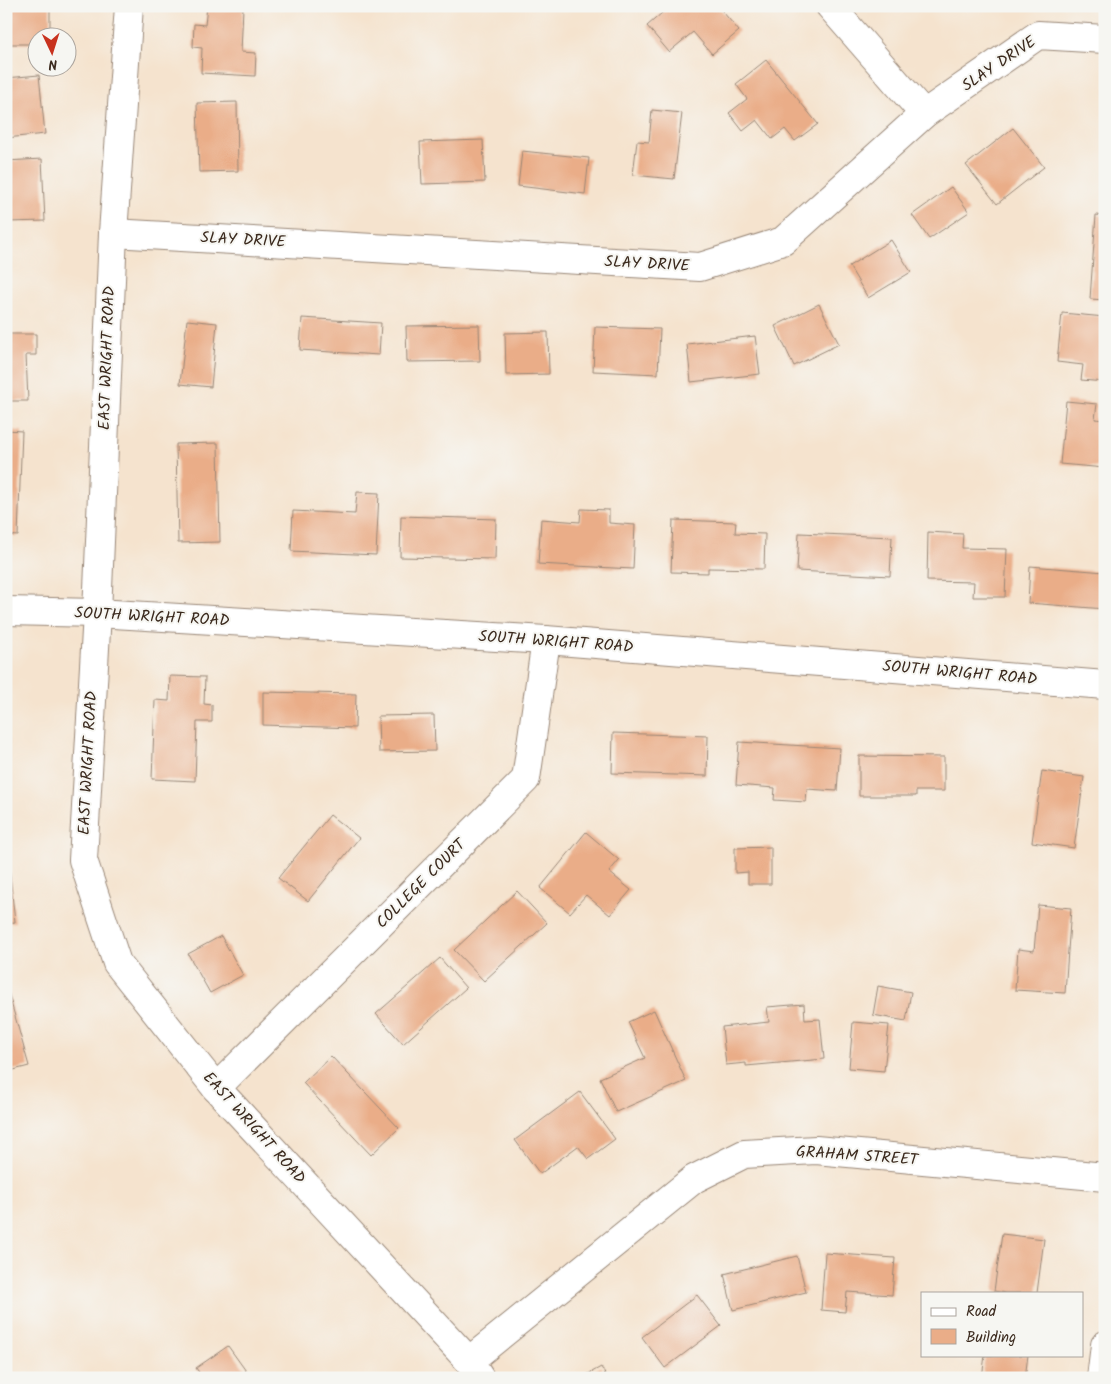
<svg xmlns="http://www.w3.org/2000/svg" width="1111" height="1384" font-family="Kalam,sans-serif">
	<style>
		.building { fill: #eaad88 }
		.lines { fill: none; stroke-linecap: round; stroke-linejoin: round }
		.minor-casing { stroke: #988676; stroke-width: 30 }
		.minor { stroke: #fff; stroke-width: 28 }
		.labels { text-anchor: middle; dominant-baseline: central; stroke-width: 4; stroke-linejoin: round; paint-order: stroke }
		.street-label { font-size: 16px; fill: #3b2a1e; stroke: #f6f6f2 }
	</style>
	<rect width="100%" height="100%" fill="#f6f6f2"/>
	<filter id="ink" filterUnits="userSpaceOnUse"><feTurbulence type="fractalNoise" baseFrequency=".02" numOctaves="2"/><feDisplacementMap in="SourceGraphic" scale="10" xChannelSelector="R" yChannelSelector="G"/><feConvolveMatrix kernelMatrix="1 2 1 2 8 2 1 2 1" color-interpolation-filters="sRGB"/></filter>
	<filter id="wash" filterUnits="userSpaceOnUse"><feTurbulence type="fractalNoise" baseFrequency=".0096" numOctaves="4" result="noise"/><feDisplacementMap in="SourceGraphic" scale="20" xChannelSelector="R" yChannelSelector="G"/><feGaussianBlur stdDeviation="1.12" result="paint"/><feColorMatrix in="noise" values="0 0 0 0 0 0 0 0 0 0 0 0 0 0 0 0 0 1.4 0 .05"/><feComposite in="paint" operator="in"/></filter>
	<g filter="url(#wash)">
		<rect width="100%" height="100%" fill="#f5e3ce"/>
		<g id="blocks">
			<g class="building">
				<polygon points="10,6 50,6 50,38 38,38 38,44 10,44"/>
				<polygon points="207,6 243,8 241,52 256,53 255,76 201,73 202,48 193,47 194,24 205,25"/>
				<polygon points="670,6 718,6 739,31 712,54 693,32 669,52 647,26"/>
				<polygon points="766,60 818,124 795,141 785,129 772,139 757,120 743,131 729,113 747,99 736,84"/>
				<polygon points="39,75 45,134 6,138 6,78"/>
				<polygon points="237,102 238,171 199,172 197,103"/>
				<polygon points="652,110 682,113 674,179 633,175 637,141 649,142"/>
				<polygon points="1013,128 1044,167 997,204 966,165"/>
				<polygon points="483,140 485,182 422,184 420,142"/>
				<polygon points="522,151 589,158 585,194 518,186"/>
				<polygon points="42,159 45,221 8,222 6,161"/>
				<polygon points="951,187 969,212 929,239 912,215"/>
				<polygon points="1096,215 1105,216 1105,300 1090,299"/>
				<polygon points="891,240 911,272 868,298 849,266"/>
				<polygon points="819,304 839,344 794,366 775,326"/>
				<polygon points="1062,313 1105,317 1105,382 1081,380 1083,365 1057,362"/>
				<polygon points="302,318 381,323 379,355 300,350"/>
				<polygon points="187,320 217,323 211,387 180,384"/>
				<polygon points="479,325 480,361 407,362 406,326"/>
				<polygon points="595,327 660,329 658,374 593,371"/>
				<polygon points="548,332 549,374 506,375 505,333"/>
				<polygon points="6,334 36,334 36,355 26,355 28,401 6,401"/>
				<polygon points="755,336 760,374 691,382 687,344"/>
				<polygon points="1066,401 1097,404 1095,419 1105,420 1105,468 1060,464"/>
				<polygon points="6,430 22,431 18,536 6,535"/>
				<polygon points="218,443 220,542 178,543 176,444"/>
				<polygon points="357,492 379,493 376,555 291,551 293,511 355,514"/>
				<polygon points="581,509 609,510 609,523 635,525 633,569 538,564 541,519 580,522"/>
				<polygon points="401,516 496,519 495,559 400,557"/>
				<polygon points="673,520 736,522 735,533 765,534 764,569 708,568 708,573 671,572"/>
				<polygon points="928,532 963,534 962,548 1007,549 1005,597 973,597 974,582 927,581"/>
				<polygon points="799,533 892,537 890,576 797,571"/>
				<polygon points="1030,566 1105,572 1105,609 1028,603"/>
				<polygon points="170,676 205,677 204,704 212,705 212,722 197,722 195,781 152,779 155,700 169,701"/>
				<polygon points="263,692 356,694 355,728 263,725"/>
				<polygon points="434,715 435,751 379,752 378,716"/>
				<polygon points="613,733 708,736 707,776 612,773"/>
				<polygon points="739,742 840,748 837,791 807,789 806,802 774,800 775,788 736,785"/>
				<polygon points="859,756 944,757 944,791 916,791 916,796 859,796"/>
				<polygon points="1042,771 1084,777 1074,848 1032,842"/>
				<polygon points="330,815 359,838 308,901 278,878"/>
				<polygon points="586,832 619,860 609,872 631,890 610,915 586,895 570,913 540,888"/>
				<polygon points="771,847 771,884 748,884 748,872 735,873 735,848"/>
				<polygon points="6,856 8,856 15,922 6,923"/>
				<polygon points="517,891 547,923 484,981 454,950"/>
				<polygon points="1038,905 1071,908 1065,993 1015,990 1018,949 1034,951"/>
				<polygon points="221,936 243,975 210,993 188,954"/>
				<polygon points="440,958 466,988 403,1044 376,1014"/>
				<polygon points="878,986 911,992 906,1021 873,1015"/>
				<polygon points="7,988 29,1066 6,1072 6,989"/>
				<polygon points="804,1004 805,1020 820,1019 824,1059 746,1066 746,1063 726,1065 722,1027 769,1022 767,1007"/>
				<polygon points="654,1010 686,1081 616,1112 600,1078 645,1058 628,1022"/>
				<polygon points="853,1022 889,1025 884,1071 849,1068"/>
				<polygon points="331,1056 399,1128 371,1155 303,1083"/>
				<polygon points="580,1092 615,1139 588,1159 578,1146 540,1174 515,1140"/>
				<polygon points="1002,1234 1044,1239 1037,1293 1005,1293 994,1291"/>
				<polygon points="825,1253 895,1258 892,1295 847,1292 845,1312 821,1310"/>
				<polygon points="797,1256 806,1292 733,1310 724,1274"/>
				<polygon points="697,1295 721,1326 665,1368 642,1337"/>
				<polygon points="228,1346 251,1378 203,1378 196,1368"/>
				<polygon points="985,1355 1028,1355 1025,1378 982,1378"/>
				<polygon points="601,1367 607,1378 581,1378"/>
			</g>
		</g>
	</g>
	<g filter="url(#ink)">
		<use href="#blocks" fill-opacity="0" stroke="#988676" stroke-width="1"/>
		<g class="lines">
			<g class="minor-casing">
				<g id="minor">
					<polyline points="129,6 113,233 97,613 83,860 117,963 216,1088 469,1361 480,1378"/>
					<polyline points="830,6 924,114"/>
					<polyline points="113,233 700,267 783,241 924,114 1038,35 1105,39"/>
					<polyline points="6,611 97,613 546,640 1105,685"/>
					<polyline points="216,1088 526,779 546,640"/>
					<polyline points="469,1361 694,1179 744,1154 816,1150 1105,1177"/>
					<polyline points="1101,1378 1105,1345"/>
				</g>
			</g>
			<use href="#minor" class="minor"/>
		</g>
	</g>
	<g class="labels">
		<g class="street-label">
			<text transform="translate(999 64) rotate(-34)">SLAY DRIVE</text>
			<text transform="translate(243 240) rotate(3)">SLAY DRIVE</text>
			<text transform="translate(647 264) rotate(3)">SLAY DRIVE</text>
			<text transform="translate(107 358) rotate(-88)">EAST WRIGHT ROAD</text>
			<text transform="translate(152 617) rotate(3)">SOUTH WRIGHT ROAD</text>
			<text transform="translate(556 642) rotate(4)">SOUTH WRIGHT ROAD</text>
			<text transform="translate(960 673) rotate(5)">SOUTH WRIGHT ROAD</text>
			<text transform="translate(88 763) rotate(-87)">EAST WRIGHT ROAD</text>
			<text transform="translate(421 884) rotate(-45)">COLLEGE COURT</text>
			<text transform="translate(254 1128) rotate(48)">EAST WRIGHT ROAD</text>
			<text transform="translate(857 1156) rotate(4)">GRAHAM STREET</text>
		</g>
	</g>
	<rect width="1111" height="1384" fill="none" stroke="#f6f6f2" stroke-width="25"/>
	<rect x="921" y="1292" width="162" height="65" fill="#f6f6f2" stroke="#aba49d"/>
	<rect x="931" y="1308" width="25" height="8" fill="#ffffff" stroke="#aba49d"/>
	<text x="966" y="1316" font-size="15" fill="#3b2a1e">Road</text>
	<rect x="931" y="1329" width="25" height="15" fill="#eaad88" stroke="#aba49d"/>
	<text x="966" y="1342" font-size="15" fill="#3b2a1e">Building</text>
	<g transform="translate(52 52) rotate(176)"><circle r="24" fill="#f6f6f2" stroke="#aba49d"/>
	<path d="M0-4L9 19L0 12L-9 19Z" fill="#c8321e"/>
	<text y="-8" font-size="14" font-weight="bold" text-anchor="middle" fill="#3b2a1e">N</text>
	</g>
</svg>
